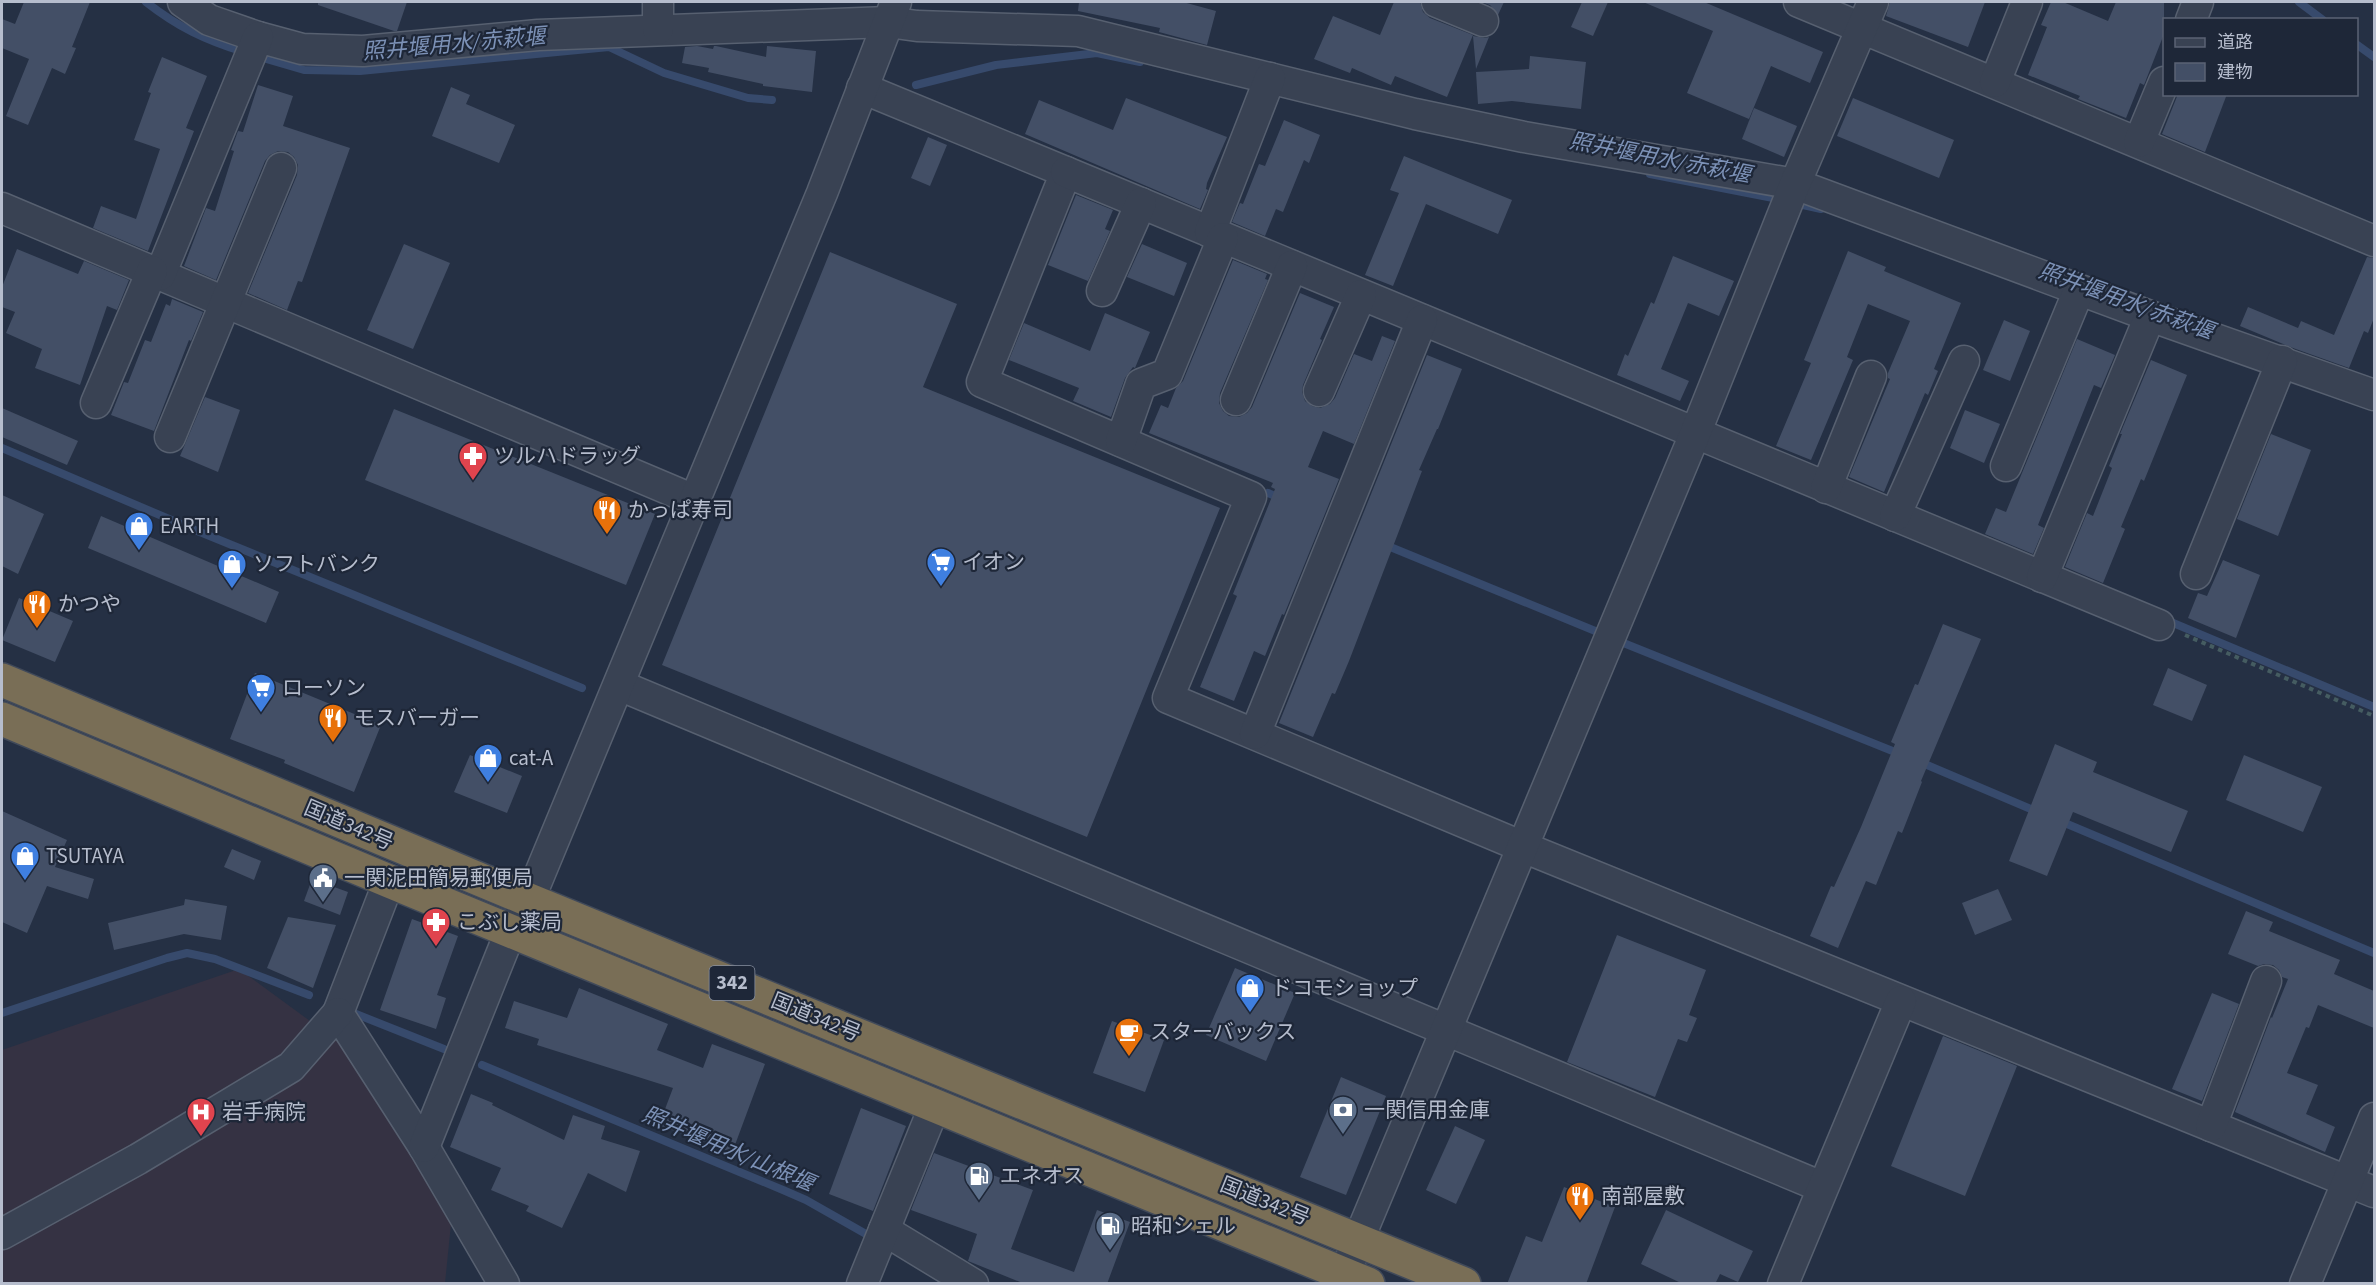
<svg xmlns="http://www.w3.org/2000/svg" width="2376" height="1285" font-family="'Source Sans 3','Noto Sans JP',sans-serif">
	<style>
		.medical { fill: #353243 }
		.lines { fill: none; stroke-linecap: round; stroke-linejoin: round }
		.stream { stroke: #374a6c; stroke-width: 8 }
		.building { fill: #434f66 }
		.minor-casing { stroke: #576070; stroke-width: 33 }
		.highway-casing { stroke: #414a5a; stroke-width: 36 }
		.path { stroke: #455c61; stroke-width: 4; stroke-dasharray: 4.5 4.5; stroke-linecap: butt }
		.minor { stroke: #394253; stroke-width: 30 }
		.highway { stroke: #796e56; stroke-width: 33 }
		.labels { text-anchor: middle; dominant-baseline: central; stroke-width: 4.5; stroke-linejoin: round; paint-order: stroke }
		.shield { fill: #1e2738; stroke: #8890a0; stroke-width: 1.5 }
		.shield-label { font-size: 20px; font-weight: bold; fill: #b6bdcd }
		.poi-label { font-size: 21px; fill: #b6bdcd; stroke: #1e2738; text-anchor: start }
		.street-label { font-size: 21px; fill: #b6bdcd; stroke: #1e2738 }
		.water-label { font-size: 22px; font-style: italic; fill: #7c91b6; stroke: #1e2738 }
	</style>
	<rect width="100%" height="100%" fill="#253044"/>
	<polygon class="medical" points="239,969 351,1051 451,1224 445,1283 2,1283 2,1050"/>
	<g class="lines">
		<g class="stream">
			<path d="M 146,2 C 178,27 205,40 244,52"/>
			<polyline points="2299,2 2323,20"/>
			<polyline points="2356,44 2374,57"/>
			<polyline points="256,56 304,70 360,71 609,47 664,73 748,98 772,100"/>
			<polyline points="916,85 996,65 1097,53 1140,62"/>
			<polyline points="1650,174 1783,200"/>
			<polyline points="1794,203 1821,209"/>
			<polyline points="2,448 195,530 582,688"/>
			<polyline points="1268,493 1282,499"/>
			<polyline points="1383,544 1605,635"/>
			<polyline points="2166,620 2374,707"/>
			<polyline points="1616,640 1900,754"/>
			<polyline points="1920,762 2038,812"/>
			<polyline points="2060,821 2374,953"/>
			<polyline points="2,1013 167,958 187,953 215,959 309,995"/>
			<polyline points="356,1014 444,1049"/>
			<polyline points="482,1065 783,1190 806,1200 873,1238"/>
		</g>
	</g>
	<g class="building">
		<polygon points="24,2 90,2 72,47 76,48 65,74 52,68 28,125 6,116 29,59 2,48 2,19 15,24"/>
		<polygon points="318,2 407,2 397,31 394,31 318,5"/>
		<polygon points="1079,2 1183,2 1216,11 1207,45 1159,32 1160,28 1078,11"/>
		<polygon points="1394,2 1420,2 1423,12 1430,18 1473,35 1447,97 1395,76 1391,85 1352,68 1350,73 1314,59 1333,16 1380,35"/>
		<polygon points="1481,2 1504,2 1498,15 1490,5"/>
		<polygon points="1582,2 1608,2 1593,36 1571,27"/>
		<polygon points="1643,2 1704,2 1823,52 1810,83 1771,66 1749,119 1687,93 1713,31"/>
		<polygon points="1890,2 1985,2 1968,47 1886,16"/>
		<polygon points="2051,2 2063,2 2108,21 2116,2 2164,2 2164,34 2144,85 2140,83 2126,118 2078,99 2080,96 2028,75 2047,27 2041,25"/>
		<polygon points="1473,36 1485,38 1489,37 1476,69"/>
		<polygon points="697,46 713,49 714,46 716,46 766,57 767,46 816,51 812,92 763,86 763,84 708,72 709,68 682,63 685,47"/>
		<polygon points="1530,56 1586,62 1581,109 1512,101 1478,104 1476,72 1529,69"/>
		<polygon points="162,57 207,76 186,128 194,131 148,251 93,228 101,206 136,219 160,149 134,140 151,93 148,92"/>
		<polygon points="258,85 293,96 283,126 350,148 302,282 298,281 287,310 248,293 297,175 298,165 294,157 288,152 278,151 270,155 265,161 216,280 184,266 206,208 215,211 234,151 231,150 238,131 243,132"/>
		<polygon points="451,87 470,95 466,104 515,125 499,163 432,136"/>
		<polygon points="2178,94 2227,94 2205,152 2162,134"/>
		<polygon points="1126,98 1227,137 1207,183 1206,189 1208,190 1200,209 1025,134 1039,100 1113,130"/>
		<polygon points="1853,98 1954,140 1939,178 1837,136"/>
		<polygon points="1754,108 1797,126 1784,157 1742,139"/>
		<polygon points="1284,120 1320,135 1309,163 1304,160 1283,212 1276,209 1265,236 1232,222 1240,203 1243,204 1259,164 1265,166"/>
		<polygon points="928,137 947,145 930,186 911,178"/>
		<polygon points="1404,156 1512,200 1498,234 1426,204 1393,286 1365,275 1399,193 1390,190"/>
		<polygon points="1076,195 1113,210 1105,229 1110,231 1088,281 1048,265"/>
		<polygon points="404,244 450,263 413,349 367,330"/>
		<polygon points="1142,244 1187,263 1174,296 1127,277"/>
		<polygon points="17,249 78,274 84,261 129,280 117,310 107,306 80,385 35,368 42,349 6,333 15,312 2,307 2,287"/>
		<polygon points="1848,251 1886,267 1884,271 1961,303 1934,369 1938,371 1928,395 1925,393 1884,492 1849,477 1890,379 1888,378 1888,373 1910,321 1868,304 1847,357 1853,360 1811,460 1776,446 1811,363 1804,360"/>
		<polygon points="830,252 957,304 923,387 1220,508 1087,837 662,665"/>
		<polygon points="1673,256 1734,281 1719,316 1688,303 1661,369 1689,381 1680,401 1617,375 1625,354 1628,356 1651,302 1654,304"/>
		<polygon points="2367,257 2374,258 2374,318 2368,333 2364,331 2349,368 2293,348 2240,326 2248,307 2298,328 2301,321 2334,335"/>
		<polygon points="1233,260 1267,274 1265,279 1268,280 1220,393 1219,403 1223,411 1229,416 1239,417 1247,413 1252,407 1300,293 1334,307 1320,339 1322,340 1303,385 1302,392 1305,401 1312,406 1320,408 1330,404 1335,398 1354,354 1372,361 1382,336 1395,341 1354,444 1323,431 1308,467 1339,479 1284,615 1282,614 1265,656 1254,651 1234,701 1200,687 1237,596 1233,594 1275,489 1271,487 1273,483 1149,433 1161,405 1168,408 1176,388 1183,381"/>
		<polygon points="172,299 203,312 191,341 189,340 154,431 111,415 124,382 128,383 145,340 151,342 166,304 170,306"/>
		<polygon points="1105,313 1150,332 1135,368 1133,367 1125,378 1111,417 1073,401 1079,388 1009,360 1024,323 1090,351"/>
		<polygon points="2004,320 2030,331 2010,381 1983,370"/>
		<polygon points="2077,339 2115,355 2101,388 2094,385 2038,525 2044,528 2033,554 1985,534 1996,508 2006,512"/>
		<polygon points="1427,355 1462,369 1438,429 1437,429 1419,470 1422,471 1349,661 1335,694 1332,693 1313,737 1279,723"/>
		<polygon points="2151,360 2187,375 2144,481 2141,479 2121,527 2125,529 2103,583 2065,567 2087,513 2093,516 2112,468 2109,466 2122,434 2120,434"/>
		<polygon points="205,397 240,410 218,472 180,456"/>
		<polygon points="2,408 78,441 67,465 2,437"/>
		<polygon points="394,409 655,514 626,585 365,480"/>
		<polygon points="1965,410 2000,424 1984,463 1950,448"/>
		<polygon points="2271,434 2311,450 2278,536 2237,519"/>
		<polygon points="2,495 44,514 18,574 2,566"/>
		<polygon points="101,516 279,592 266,623 88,548"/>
		<polygon points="2223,560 2260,575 2236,638 2188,618 2198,593 2207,596"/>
		<polygon points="19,598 73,621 55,662 2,640"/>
		<polygon points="1943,624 1981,639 1921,781 1922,782 1902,833 1898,831 1876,885 1866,881 1838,948 1810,936 1831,886 1834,887 1861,827 1895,744 1891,742 1915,684 1918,685"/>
		<polygon points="2168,668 2207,685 2192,721 2153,705"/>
		<polygon points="255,673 381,725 354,792 284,763 285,760 230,739"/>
		<polygon points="2055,744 2097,762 2093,772 2188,811 2171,852 2073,812 2047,876 2009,861"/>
		<polygon points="470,755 522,776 507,813 454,792"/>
		<polygon points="2244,755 2322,787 2303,832 2226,800"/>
		<polygon points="2,811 67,840 55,867 94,879 88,899 47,886 27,933 2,922"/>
		<polygon points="232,849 261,861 254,880 224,867"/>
		<polygon points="312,879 348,892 340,915 304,901"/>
		<polygon points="1998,889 2012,920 1975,935 1962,903"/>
		<polygon points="185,899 227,906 221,940 184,934 114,950 108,923 184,905"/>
		<polygon points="2246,911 2273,922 2269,931 2340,960 2334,974 2374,991 2374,1028 2318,1005 2309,1028 2306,1027 2287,1073 2318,1085 2306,1114 2335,1127 2325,1152 2235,1112 2271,1017 2272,1018 2288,979 2282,977 2279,970 2273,965 2264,964 2258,966 2228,954"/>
		<polygon points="288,917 336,925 313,988 267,968"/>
		<polygon points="412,919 458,936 437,995 446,998 436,1029 380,1010"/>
		<polygon points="1617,935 1706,970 1689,1015 1697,1018 1687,1042 1678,1039 1655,1097 1567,1062"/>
		<polygon points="1235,968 1295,993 1266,1061 1206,1035"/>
		<polygon points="579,988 668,1024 657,1050 703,1068 712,1044 765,1064 732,1153 659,1125 673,1088 537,1045 539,1039 505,1028 514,1001 567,1018"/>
		<polygon points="2212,993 2239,1004 2202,1101 2172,1089"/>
		<polygon points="1112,1021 1164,1040 1145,1092 1093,1073"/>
		<polygon points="1943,1036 2017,1066 1965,1196 1891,1166"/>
		<polygon points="1341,1077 1386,1096 1346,1195 1300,1177"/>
		<polygon points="471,1094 493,1103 492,1105 564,1140 573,1115 605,1126 601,1139 640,1151 626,1192 588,1173 562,1228 526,1211 529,1206 491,1190 501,1168 450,1147"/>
		<polygon points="861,1108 906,1126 873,1211 829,1194"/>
		<polygon points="1455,1126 1485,1140 1456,1204 1426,1190"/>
		<polygon points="934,1153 1033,1190 1011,1249 1074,1272 1097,1210 1130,1222 1107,1284 1025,1284 968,1261 977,1234 911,1210"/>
		<polygon points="1564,1187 1615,1207 1586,1284 1507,1284 1526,1236 1542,1242"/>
		<polygon points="1666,1210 1753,1251 1738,1282 1720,1274 1715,1284 1683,1284 1641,1264"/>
	</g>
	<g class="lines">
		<g class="minor-casing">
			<g id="minor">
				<polyline points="183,2 209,20 258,37 302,49 363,51 538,35 888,22 917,26 1078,31 1415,114 1524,137 1795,184 2150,316 2374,395"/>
				<polyline points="658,2 658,29"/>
				<polyline points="1437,2 1483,21"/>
				<polyline points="1799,2 2374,241"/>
				<polyline points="2191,20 2198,2"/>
				<polyline points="1995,82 2027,2"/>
				<polyline points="862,88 1066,172 982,382 1251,497 1168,698 1523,847 2374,1192"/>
				<polyline points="2139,142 2164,82"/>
				<polyline points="1066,172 2159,625"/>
				<polyline points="2,208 694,500"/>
				<polyline points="1210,232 1270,78"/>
				<polyline points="160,275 258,37"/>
				<polyline points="1102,291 1141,203"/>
				<polyline points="1319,391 1361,295"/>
				<polyline points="1236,400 1292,266"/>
				<polyline points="96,403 152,271"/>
				<polyline points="170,437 281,168"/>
				<polyline points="1121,441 1141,384 1167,374 1223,238"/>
				<polyline points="2006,466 2079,290"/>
				<polyline points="1826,488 1871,376"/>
				<polyline points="1895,516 1964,361"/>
				<polyline points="2196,574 2282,361"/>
				<polyline points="2042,577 2150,316"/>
				<polyline points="619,685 1822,1187"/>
				<polyline points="1255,734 1422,320"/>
				<polyline points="389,881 338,1013 424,1147 504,1284"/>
				<polyline points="2211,1126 2266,981"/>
				<polyline points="424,1147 511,930 529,900 822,193 896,2"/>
				<polyline points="884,1230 973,1284"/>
				<polyline points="2,1234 138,1159 291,1067 338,1013"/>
				<polyline points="862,1284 935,1105"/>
				<polyline points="1340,1284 1695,434 1795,184 1873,2"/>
				<polyline points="1783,1284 1901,1001"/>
				<polyline points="2305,1284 2374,1118"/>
			</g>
		</g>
		<g class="highway-casing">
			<g id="highway">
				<polyline points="2,680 529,900 1464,1284"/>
				<polyline points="2,719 389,881 1368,1284"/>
			</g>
		</g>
		<polyline class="path" points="2185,635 2374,716"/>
		<use href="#minor" class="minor"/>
		<use href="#highway" class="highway"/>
	</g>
	<defs>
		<g id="pharmacy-pin" transform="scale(1.5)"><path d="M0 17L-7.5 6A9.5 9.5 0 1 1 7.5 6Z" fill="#e0444e" stroke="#1e2738"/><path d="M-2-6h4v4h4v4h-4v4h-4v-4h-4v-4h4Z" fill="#fff"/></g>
		<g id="restaurant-pin" transform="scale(1.5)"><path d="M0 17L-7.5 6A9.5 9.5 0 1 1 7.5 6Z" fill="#e8710a" stroke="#1e2738"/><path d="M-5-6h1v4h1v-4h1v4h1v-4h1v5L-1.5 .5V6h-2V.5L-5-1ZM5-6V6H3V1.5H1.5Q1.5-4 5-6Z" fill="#fff"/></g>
		<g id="shop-pin" transform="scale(1.5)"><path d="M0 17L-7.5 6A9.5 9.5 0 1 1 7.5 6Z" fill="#3f7fe0" stroke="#1e2738"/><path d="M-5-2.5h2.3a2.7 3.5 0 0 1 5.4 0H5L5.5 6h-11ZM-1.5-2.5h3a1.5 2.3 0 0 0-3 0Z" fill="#fff"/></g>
		<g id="supermarket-pin" transform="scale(1.5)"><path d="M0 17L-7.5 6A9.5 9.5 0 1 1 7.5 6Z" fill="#3f7fe0" stroke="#1e2738"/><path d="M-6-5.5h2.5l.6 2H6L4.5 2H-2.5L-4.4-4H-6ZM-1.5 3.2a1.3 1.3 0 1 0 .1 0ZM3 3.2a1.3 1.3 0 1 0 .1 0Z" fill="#fff"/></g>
		<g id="civic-pin" transform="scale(1.5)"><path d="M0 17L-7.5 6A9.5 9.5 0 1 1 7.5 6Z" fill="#5c6f8a" stroke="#1e2738"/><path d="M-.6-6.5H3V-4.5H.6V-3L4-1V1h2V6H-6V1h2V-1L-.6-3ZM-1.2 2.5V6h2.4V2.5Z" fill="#fff"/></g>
		<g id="cafe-pin" transform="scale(1.5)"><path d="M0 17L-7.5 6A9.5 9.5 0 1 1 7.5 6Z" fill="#e8710a" stroke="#1e2738"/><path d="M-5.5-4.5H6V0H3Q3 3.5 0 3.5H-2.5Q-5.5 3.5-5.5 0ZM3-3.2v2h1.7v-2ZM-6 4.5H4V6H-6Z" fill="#fff"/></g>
		<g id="bank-pin" transform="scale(1.5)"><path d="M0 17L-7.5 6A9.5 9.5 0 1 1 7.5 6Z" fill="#5c6f8a" stroke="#1e2738"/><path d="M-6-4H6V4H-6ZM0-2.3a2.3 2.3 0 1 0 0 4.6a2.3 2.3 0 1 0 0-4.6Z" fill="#fff"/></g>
		<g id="hospital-pin" transform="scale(1.5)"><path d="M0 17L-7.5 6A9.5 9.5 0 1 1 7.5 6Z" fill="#e0444e" stroke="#1e2738"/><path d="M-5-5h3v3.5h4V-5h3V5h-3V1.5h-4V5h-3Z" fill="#fff"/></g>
		<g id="fuel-pin" transform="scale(1.5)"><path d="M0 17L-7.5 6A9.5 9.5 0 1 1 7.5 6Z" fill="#5c6f8a" stroke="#1e2738"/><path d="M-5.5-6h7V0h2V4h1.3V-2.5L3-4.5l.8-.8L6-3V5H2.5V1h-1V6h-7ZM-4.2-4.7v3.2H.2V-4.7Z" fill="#fff"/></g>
	</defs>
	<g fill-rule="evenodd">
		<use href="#pharmacy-pin" x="473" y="456"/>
		<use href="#restaurant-pin" x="607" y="510"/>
		<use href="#shop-pin" x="139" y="526"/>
		<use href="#supermarket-pin" x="941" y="562"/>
		<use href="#shop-pin" x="232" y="564"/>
		<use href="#restaurant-pin" x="37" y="604"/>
		<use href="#supermarket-pin" x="261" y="688"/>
		<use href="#restaurant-pin" x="333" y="718"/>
		<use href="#shop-pin" x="488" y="758"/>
		<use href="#shop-pin" x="25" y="856"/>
		<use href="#civic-pin" x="323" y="878"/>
		<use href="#pharmacy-pin" x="436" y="922"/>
		<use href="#shop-pin" x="1250" y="988"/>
		<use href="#cafe-pin" x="1129" y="1032"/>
		<use href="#bank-pin" x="1343" y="1110"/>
		<use href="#hospital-pin" x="201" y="1112"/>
		<use href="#fuel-pin" x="979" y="1176"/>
		<use href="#restaurant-pin" x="1580" y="1196"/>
		<use href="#fuel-pin" x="1110" y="1226"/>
	</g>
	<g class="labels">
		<rect class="shield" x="709.5" y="966" width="45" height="34" rx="4.5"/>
		<g class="shield-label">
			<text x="732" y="983">342</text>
		</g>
		<g class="poi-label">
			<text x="494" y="456">ツルハドラッグ</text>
			<text x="628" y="510">かっぱ寿司</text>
			<text x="160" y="526">EARTH</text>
			<text x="962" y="562">イオン</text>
			<text x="253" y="564">ソフトバンク</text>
			<text x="58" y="604">かつや</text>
			<text x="282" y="688">ローソン</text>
			<text x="354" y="718">モスバーガー</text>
			<text x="509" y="758">cat-A</text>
			<text x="46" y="856">TSUTAYA</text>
			<text x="344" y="878">一関泥田簡易郵便局</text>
			<text x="457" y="922">こぶし薬局</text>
			<text x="1271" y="988">ドコモショップ</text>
			<text x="1150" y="1032">スターバックス</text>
			<text x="1364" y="1110">一関信用金庫</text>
			<text x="222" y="1112">岩手病院</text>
			<text x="1000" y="1176">エネオス</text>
			<text x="1601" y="1196">南部屋敷</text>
			<text x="1131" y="1226">昭和シェル</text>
		</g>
		<g class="street-label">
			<text transform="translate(349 825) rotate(23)">国道342号</text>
			<text transform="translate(816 1017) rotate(22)">国道342号</text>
			<text transform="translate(1265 1201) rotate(22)">国道342号</text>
		</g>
		<g class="water-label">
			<text transform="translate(454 44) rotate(-5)">照井堰用水/赤萩堰</text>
			<text transform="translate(1660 158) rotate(11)">照井堰用水/赤萩堰</text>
			<text transform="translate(2126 301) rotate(20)">照井堰用水/赤萩堰</text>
			<text transform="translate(728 1149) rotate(23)">照井堰用水/山根堰</text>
		</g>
	</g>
	<rect width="2376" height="1285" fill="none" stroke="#b6bdcd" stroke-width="6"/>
	<rect x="2163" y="18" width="195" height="78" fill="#1e2738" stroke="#5b6374" stroke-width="1.5"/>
	<rect x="2175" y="38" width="30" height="9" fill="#394253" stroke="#5b6374" stroke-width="1.5"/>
	<text x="2217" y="48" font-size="18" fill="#b6bdcd">道路</text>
	<rect x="2175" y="63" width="30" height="18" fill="#434f66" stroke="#5b6374" stroke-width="1.5"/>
	<text x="2217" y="78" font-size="18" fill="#b6bdcd">建物</text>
</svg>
